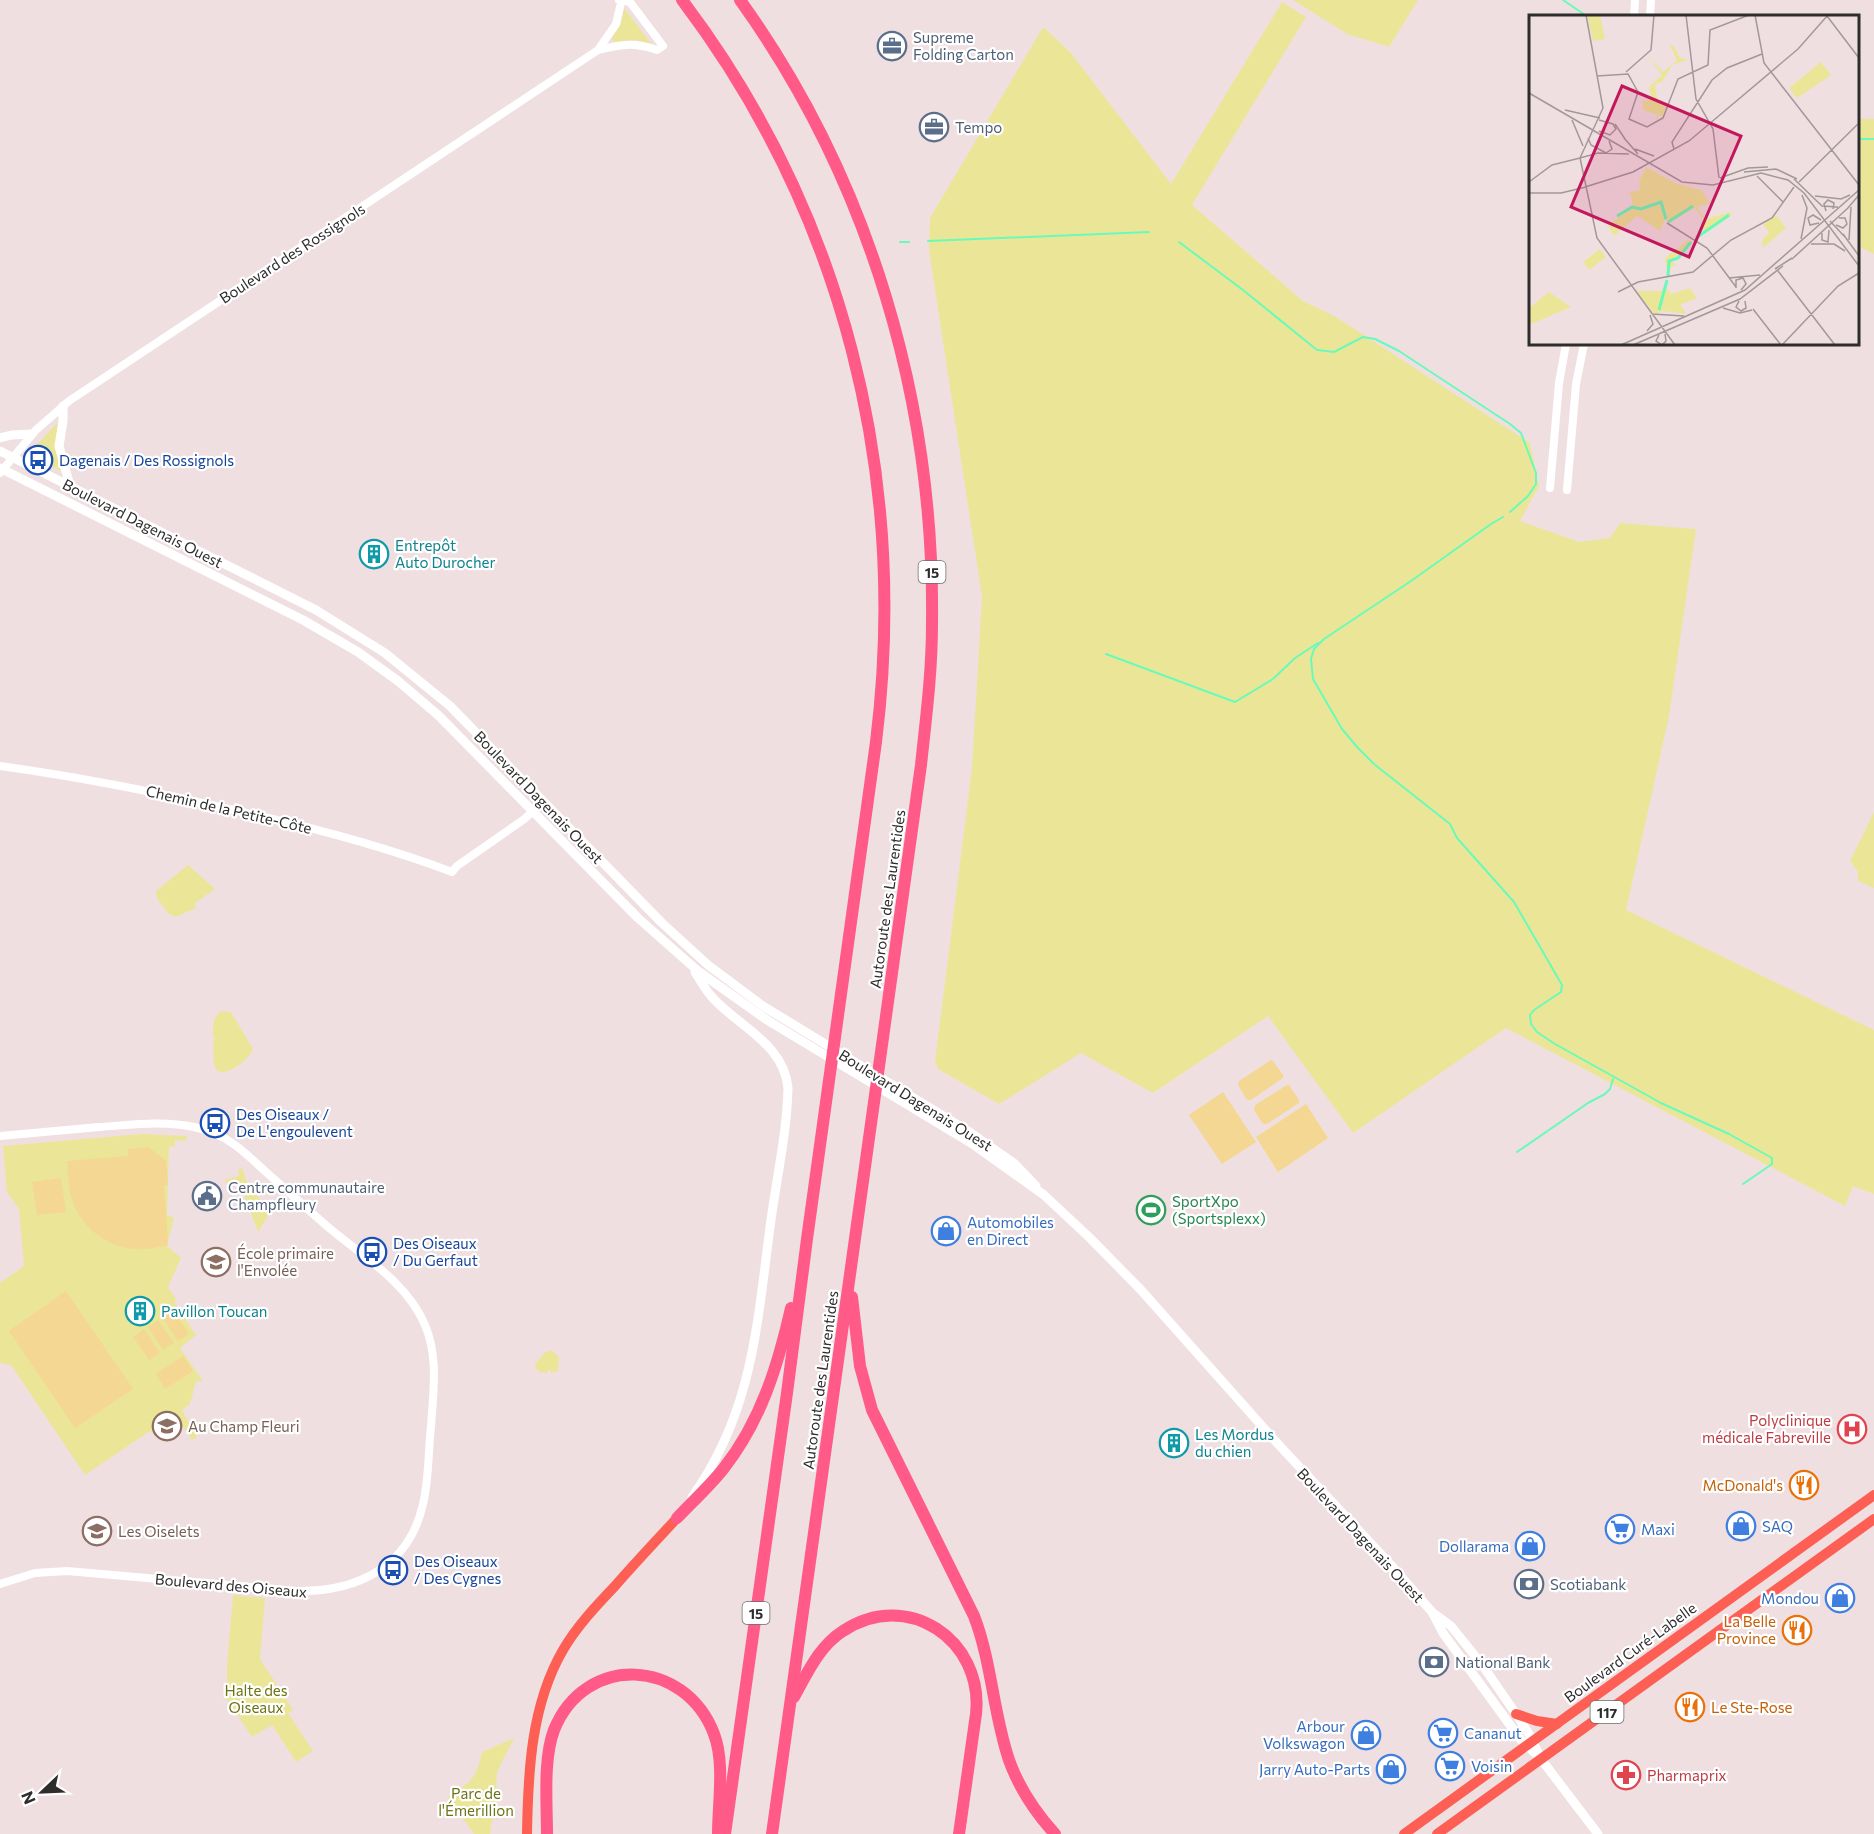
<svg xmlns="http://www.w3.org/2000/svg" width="1874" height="1834" font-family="Commissioner,sans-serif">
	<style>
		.green { fill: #ebe697 }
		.pitch { fill: #f3d792 }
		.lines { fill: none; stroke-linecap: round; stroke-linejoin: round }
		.stream { stroke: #69faba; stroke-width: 2 }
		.tertiary { stroke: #fff; stroke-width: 8 }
		.secondary { stroke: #fff; stroke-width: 9 }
		.primary { stroke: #fe5f55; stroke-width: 10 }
		.motorway { stroke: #ff5a88; stroke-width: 12 }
		.labels { text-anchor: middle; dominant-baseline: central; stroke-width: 4.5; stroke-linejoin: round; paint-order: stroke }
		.shield { fill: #fff; stroke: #6c6c6c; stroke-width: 1.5 }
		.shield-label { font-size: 14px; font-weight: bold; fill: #2d2d2d }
		.service-label { font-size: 15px; fill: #4e5e75; stroke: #fff; text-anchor: start }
		.street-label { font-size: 15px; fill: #2d2d2d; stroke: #fff }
		.transit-label { font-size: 15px; fill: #164399; stroke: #fff; text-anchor: start }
		.culture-label { font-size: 15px; fill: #0d838f; stroke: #fff; text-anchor: start }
		.leisure-label { font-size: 15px; fill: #27864d; stroke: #fff; text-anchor: start }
		.shop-label { font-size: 15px; fill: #366cbe; stroke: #fff; text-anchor: start }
		.education-label { font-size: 15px; fill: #785e54; stroke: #fff; text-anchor: start }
		.health-label { font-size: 15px; fill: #be3a42; stroke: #fff; text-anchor: end }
		.food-label { font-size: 15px; fill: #c56008; stroke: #fff; text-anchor: end }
		.park-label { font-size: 15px; fill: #6c7414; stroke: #fff }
		.inset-river { fill: none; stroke: #69faba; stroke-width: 3 }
		.inset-road { fill: none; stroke: #a29899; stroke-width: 1.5 }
		.view { fill: #c2185b; fill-opacity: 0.15; stroke: #c2185b; stroke-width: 3 }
		.inset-edge { fill: none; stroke: #2d2d2d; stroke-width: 3 }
	</style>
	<rect width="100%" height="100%" fill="#f0dfe1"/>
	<g class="green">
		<polygon points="1293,0 1418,0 1389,47 1347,34"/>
		<polygon points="1282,2 1306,17 1192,205 1303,301 1336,317 1530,443 1539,486 1520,521 1579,542 1610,538 1620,523 1696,529 1669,716 1626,910 1874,1030 1874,1194 1853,1186 1845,1206 1506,1028 1353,1133 1268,1016 1153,1093 1081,1053 999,1104 938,1069 935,1061 972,768 982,597 929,250 930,218 1043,27 1071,53 1171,184"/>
		<polygon points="624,8 652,45 636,40 614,42 612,38 621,24"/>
		<polygon points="1858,119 1874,119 1874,254 1858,246"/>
		<path d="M 56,424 L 58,424 C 55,442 56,455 63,472 L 36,458 L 37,456 L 34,454 L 32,456 L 29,453 Z"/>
		<polygon points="1874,812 1874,888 1858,881 1858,872 1850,861"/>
		<path d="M 188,865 L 215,889 L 195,903 L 195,909 C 179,913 175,925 162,905 C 158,900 156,898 156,891 Z"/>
		<path d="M 222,1011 L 231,1012 L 253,1049 C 251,1058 224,1080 216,1069 C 212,1062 214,1048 213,1040 L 216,1038 L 213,1038 C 213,1028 212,1016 222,1011 Z"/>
		<polygon points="141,1134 187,1136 186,1141 175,1140 175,1146 169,1147 167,1216 174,1217 167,1246 181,1258 168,1287 176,1299 174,1302 196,1335 180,1348 203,1381 196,1381 190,1404 182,1410 197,1437 192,1440 175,1415 174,1421 162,1429 169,1439 164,1442 150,1431 85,1475 11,1365 0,1363 0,1283 24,1266 19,1209 7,1192 3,1146"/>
		<polygon points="242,1168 249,1188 268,1207 268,1216 258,1232 240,1183 229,1187 225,1180 239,1176 238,1170"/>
		<polygon points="552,1351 559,1357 558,1371 551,1373 551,1370 548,1370 547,1373 540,1372 535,1368 536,1363 545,1352"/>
		<polygon points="233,1595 265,1598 260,1659 293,1710 288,1713 313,1751 296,1762 272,1725 252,1737 227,1700 227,1665"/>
		<path d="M 514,1738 L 497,1772 L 496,1795 L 490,1834 L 474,1834 L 448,1797 C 471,1781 476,1780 482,1752 Z"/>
	</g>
	<g class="pitch">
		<polygon points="1271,1060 1273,1061 1283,1075 1283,1078 1251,1100 1247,1100 1238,1085 1239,1081"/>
		<polygon points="1287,1085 1289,1085 1299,1100 1299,1103 1267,1124 1263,1124 1254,1110 1255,1105"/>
		<polygon points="1223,1092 1256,1142 1222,1164 1189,1115"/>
		<polygon points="1306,1104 1328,1138 1278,1172 1256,1137"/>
		<path d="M 148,1147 L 166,1161 L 168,1185 L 164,1186 L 168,1242 L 167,1246 C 156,1247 146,1250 135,1249 C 106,1247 80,1226 72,1199 C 68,1187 68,1173 67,1161 L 128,1156 L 128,1149 Z"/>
		<polygon points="61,1178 66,1212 37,1215 32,1182"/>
		<polygon points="66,1291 133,1389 75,1428 9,1331"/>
		<polygon points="173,1310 189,1334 178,1341 162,1317"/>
		<polygon points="158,1320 174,1343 163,1350 148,1327"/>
		<polygon points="144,1329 160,1353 149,1360 133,1337"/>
		<polygon points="183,1356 193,1371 165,1389 156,1374"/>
	</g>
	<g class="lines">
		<g class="stream">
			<polyline points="1563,0 1585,15"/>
			<polyline points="1858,139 1874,139"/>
			<polyline points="928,241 1149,232"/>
			<polyline points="900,242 909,242"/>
			<polyline points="1179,242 1243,290 1317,350 1334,352 1363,337 1375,339 1399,351 1510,424 1521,433 1536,473 1536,484 1528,496 1510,512"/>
			<polyline points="1503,517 1491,524 1411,581 1324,639 1314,649 1311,659 1313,679 1342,729 1357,747 1374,764 1450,824 1457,838 1514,902 1562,985 1561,992 1534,1010 1530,1015 1531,1024 1537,1032 1555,1044 1661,1103 1729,1134 1772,1158 1772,1164 1743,1184"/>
			<polyline points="1106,654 1235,702 1273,679 1295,658 1318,643"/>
			<polyline points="1517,1152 1588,1103 1605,1094 1610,1089 1613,1079"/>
		</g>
		<g class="tertiary">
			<polyline points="1634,16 1635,0"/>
			<polyline points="1650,16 1651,0"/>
			<polyline points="598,50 616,24 620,7"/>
			<path d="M 0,473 L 36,430 L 69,401 L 598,50 C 622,44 634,42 657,50 L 663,46 L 630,2 L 619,0"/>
			<polyline points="1550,488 1559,383 1566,344"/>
			<polyline points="1567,490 1576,384 1584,344"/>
			<path d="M 0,766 C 79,777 156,792 233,810 C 307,826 381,845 452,872 L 457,866 L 523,820 L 544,802"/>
			<path d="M 0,1136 C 33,1133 66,1130 99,1127 C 130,1125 163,1120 194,1127 C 208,1130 223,1136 235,1145 C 246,1153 256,1163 266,1172 C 284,1188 302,1204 320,1220 C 355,1252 406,1279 425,1325 C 439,1358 433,1393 431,1427 C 428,1453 429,1480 423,1504 C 409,1567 357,1592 297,1591 L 67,1571 L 35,1573 L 0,1584"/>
		</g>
		<g class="secondary">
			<polyline points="63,406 63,421 59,446 70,486"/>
			<polyline points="0,438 12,435 32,434"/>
			<polyline points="0,451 316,610 385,653 450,706 662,923 708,965 763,1006 968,1131 1015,1164 1036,1186"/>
			<polyline points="0,468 303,620 358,652 398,681 438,715 638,918 698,971 767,1020 974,1145 1044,1195 1090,1238 1141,1290 1278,1444 1391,1565 1432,1612 1451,1626 1483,1666 1516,1714 1529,1734 1541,1759"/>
			<path d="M 692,1497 C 754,1410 757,1322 771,1220 C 777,1176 787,1132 788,1088 C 784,1043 737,1026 711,996 C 705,989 700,980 695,972"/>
			<polyline points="1433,1614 1443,1633 1521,1740 1541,1759 1598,1834"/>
		</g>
		<g class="primary">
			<polyline points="1516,1714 1537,1721 1557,1724"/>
			<path d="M 527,1834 C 528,1772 531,1705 563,1650 C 577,1626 596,1606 615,1586 C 635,1563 656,1541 677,1518"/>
			<polyline points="1404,1834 1874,1495"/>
			<polyline points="1437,1834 1874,1519"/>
		</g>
		<g class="motorway">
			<path d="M 682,0 C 844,214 909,476 876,742 L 807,1239 L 787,1393 L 725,1834"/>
			<path d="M 740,0 C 870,181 935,403 932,624 C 932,672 926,718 921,765 L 772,1834"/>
			<path d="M 852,1297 L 860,1366 L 872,1410 L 974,1616 C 992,1663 993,1713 1009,1760 C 1019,1788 1035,1812 1055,1834"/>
			<path d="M 677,1518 C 693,1501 710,1486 724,1468 C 761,1421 778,1365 791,1308"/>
			<path d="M 794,1697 C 807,1674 819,1646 843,1631 C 907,1588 984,1640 976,1714 L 959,1834"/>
			<path d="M 547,1834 C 547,1803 543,1759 554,1730 C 585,1653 685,1658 714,1734 C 725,1762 718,1804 718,1834"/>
		</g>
	</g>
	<defs>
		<g id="office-ring" transform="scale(1.5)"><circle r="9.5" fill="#fff" stroke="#5c6f8a" stroke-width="1.5"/><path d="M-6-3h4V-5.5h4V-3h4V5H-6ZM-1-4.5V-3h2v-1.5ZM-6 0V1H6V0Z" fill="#5c6f8a"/></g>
		<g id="bus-ring" transform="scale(1.5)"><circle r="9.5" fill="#fff" stroke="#1a4fb4" stroke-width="1.5"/><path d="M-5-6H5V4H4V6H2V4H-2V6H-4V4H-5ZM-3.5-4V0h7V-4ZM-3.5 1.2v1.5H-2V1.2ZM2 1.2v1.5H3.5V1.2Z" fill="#1a4fb4"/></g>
		<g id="building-ring" transform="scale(1.5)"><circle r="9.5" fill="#fff" stroke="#0f9aa8" stroke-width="1.5"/><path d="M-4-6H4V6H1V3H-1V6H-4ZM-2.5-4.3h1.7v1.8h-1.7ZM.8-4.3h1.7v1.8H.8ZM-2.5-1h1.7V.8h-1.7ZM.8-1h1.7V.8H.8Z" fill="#0f9aa8"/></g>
		<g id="civic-ring" transform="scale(1.5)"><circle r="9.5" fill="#fff" stroke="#5c6f8a" stroke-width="1.5"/><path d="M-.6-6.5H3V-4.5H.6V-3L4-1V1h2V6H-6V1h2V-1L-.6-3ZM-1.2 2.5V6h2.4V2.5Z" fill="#5c6f8a"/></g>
		<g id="stadium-ring" transform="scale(1.5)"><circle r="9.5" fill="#fff" stroke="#2e9e5b" stroke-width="1.5"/><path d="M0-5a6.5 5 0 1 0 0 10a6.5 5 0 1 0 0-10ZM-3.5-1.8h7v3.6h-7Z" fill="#2e9e5b"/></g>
		<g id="shop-ring" transform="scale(1.5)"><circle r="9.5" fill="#fff" stroke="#3f7fe0" stroke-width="1.5"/><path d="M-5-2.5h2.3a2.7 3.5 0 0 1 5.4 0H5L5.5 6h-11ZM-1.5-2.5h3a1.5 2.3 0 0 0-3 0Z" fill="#3f7fe0"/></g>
		<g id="school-ring" transform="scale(1.5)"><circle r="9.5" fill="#fff" stroke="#8d6e63" stroke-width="1.5"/><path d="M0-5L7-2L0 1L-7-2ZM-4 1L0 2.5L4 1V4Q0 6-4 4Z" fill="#8d6e63"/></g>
		<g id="hospital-ring" transform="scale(1.5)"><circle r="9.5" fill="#fff" stroke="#e0444e" stroke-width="1.5"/><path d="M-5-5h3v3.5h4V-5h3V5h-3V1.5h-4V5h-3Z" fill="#e0444e"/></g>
		<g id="restaurant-ring" transform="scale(1.5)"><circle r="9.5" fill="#fff" stroke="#e8710a" stroke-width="1.5"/><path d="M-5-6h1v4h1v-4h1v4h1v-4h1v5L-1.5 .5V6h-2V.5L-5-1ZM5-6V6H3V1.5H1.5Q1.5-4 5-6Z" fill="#e8710a"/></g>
		<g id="supermarket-ring" transform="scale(1.5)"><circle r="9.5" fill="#fff" stroke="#3f7fe0" stroke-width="1.5"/><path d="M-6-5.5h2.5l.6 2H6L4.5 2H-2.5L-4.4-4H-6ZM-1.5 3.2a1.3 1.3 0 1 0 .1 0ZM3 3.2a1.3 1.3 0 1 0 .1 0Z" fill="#3f7fe0"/></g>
		<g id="bank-ring" transform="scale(1.5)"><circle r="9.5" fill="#fff" stroke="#5c6f8a" stroke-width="1.5"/><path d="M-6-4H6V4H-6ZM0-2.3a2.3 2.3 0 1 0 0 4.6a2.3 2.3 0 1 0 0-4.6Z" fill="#5c6f8a"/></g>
		<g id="pharmacy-ring" transform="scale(1.5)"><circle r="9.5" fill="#fff" stroke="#e0444e" stroke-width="1.5"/><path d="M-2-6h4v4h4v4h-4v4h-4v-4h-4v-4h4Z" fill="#e0444e"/></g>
	</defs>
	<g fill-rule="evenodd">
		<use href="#office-ring" x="892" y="46"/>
		<use href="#office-ring" x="934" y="127"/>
		<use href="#bus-ring" x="38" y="460"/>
		<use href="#building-ring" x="374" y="554"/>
		<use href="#bus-ring" x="215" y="1123"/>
		<use href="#civic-ring" x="207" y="1196"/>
		<use href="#stadium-ring" x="1151" y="1210"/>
		<use href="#shop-ring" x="946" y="1231"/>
		<use href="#bus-ring" x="372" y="1252"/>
		<use href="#school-ring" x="216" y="1262"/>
		<use href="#building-ring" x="140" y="1311"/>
		<use href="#school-ring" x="167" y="1426"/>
		<use href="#hospital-ring" x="1852" y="1429"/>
		<use href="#building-ring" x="1174" y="1443"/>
		<use href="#restaurant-ring" x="1804" y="1485"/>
		<use href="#shop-ring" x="1741" y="1526"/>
		<use href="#supermarket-ring" x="1620" y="1529"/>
		<use href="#school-ring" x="97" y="1531"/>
		<use href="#shop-ring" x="1530" y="1546"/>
		<use href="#bus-ring" x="393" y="1570"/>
		<use href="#bank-ring" x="1529" y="1584"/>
		<use href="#shop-ring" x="1840" y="1598"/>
		<use href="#restaurant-ring" x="1797" y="1630"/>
		<use href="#bank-ring" x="1434" y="1662"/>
		<use href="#restaurant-ring" x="1690" y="1707"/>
		<use href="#supermarket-ring" x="1443" y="1733"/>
		<use href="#shop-ring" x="1366" y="1735"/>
		<use href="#supermarket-ring" x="1450" y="1766"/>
		<use href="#shop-ring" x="1391" y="1769"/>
		<use href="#pharmacy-ring" x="1626" y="1775"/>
	</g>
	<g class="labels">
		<g class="shield">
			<rect x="918.5" y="561" width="27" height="22" rx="4.5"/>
			<rect x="742.5" y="1602" width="27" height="22" rx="4.5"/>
			<rect x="1590.5" y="1701" width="33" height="22" rx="4.5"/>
		</g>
		<g class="shield-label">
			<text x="932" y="572">15</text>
			<text x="756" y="1613">15</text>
			<text x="1607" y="1712">117</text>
		</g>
		<g class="service-label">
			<text x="913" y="37">Supreme<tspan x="913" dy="17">Folding Carton</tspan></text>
			<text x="955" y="127">Tempo</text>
			<text x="228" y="1187">Centre communautaire<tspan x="228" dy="17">Champfleury</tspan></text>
			<text x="1550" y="1584">Scotiabank</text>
			<text x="1455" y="1662">National Bank</text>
		</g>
		<g class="street-label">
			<text transform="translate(292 253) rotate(-33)">Boulevard des Rossignols</text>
			<text transform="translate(143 523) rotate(27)">Boulevard Dagenais Ouest</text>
			<text transform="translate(539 797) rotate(46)">Boulevard Dagenais Ouest</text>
			<text transform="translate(229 809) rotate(13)">Chemin de la Petite-Côte</text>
			<text transform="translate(887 899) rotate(-82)">Autoroute des Laurentides</text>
			<text transform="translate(916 1100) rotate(32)">Boulevard Dagenais Ouest</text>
			<text transform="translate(820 1380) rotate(-82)">Autoroute des Laurentides</text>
			<text transform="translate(1361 1535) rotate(47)">Boulevard Dagenais Ouest</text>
			<text transform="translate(231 1585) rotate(5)">Boulevard des Oiseaux</text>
			<text transform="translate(1630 1652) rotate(-36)">Boulevard Curé-Labelle</text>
		</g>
		<g class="transit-label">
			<text x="59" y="460">Dagenais / Des Rossignols</text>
			<text x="236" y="1114">Des Oiseaux /<tspan x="236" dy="17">De L'engoulevent</tspan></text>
			<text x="393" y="1243">Des Oiseaux<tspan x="393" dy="17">/ Du Gerfaut</tspan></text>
			<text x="414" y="1561">Des Oiseaux<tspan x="414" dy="17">/ Des Cygnes</tspan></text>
		</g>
		<g class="culture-label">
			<text x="395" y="545">Entrepôt<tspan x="395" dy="17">Auto Durocher</tspan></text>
			<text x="161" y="1311">Pavillon Toucan</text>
			<text x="1195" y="1434">Les Mordus<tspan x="1195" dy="17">du chien</tspan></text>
		</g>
		<g class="leisure-label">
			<text x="1172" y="1201">SportXpo<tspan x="1172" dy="17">(Sportsplexx)</tspan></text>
		</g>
		<g class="shop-label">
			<text x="967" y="1222">Automobiles<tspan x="967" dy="17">en Direct</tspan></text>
			<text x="1762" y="1526">SAQ</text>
			<text x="1641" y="1529">Maxi</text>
			<text x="1509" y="1546" text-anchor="end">Dollarama</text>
			<text x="1819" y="1598" text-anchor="end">Mondou</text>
			<text x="1345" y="1726" text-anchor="end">Arbour<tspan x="1345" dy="17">Volkswagon</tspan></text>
			<text x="1464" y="1733">Cananut</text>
			<text x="1471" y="1766">Voisin</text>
			<text x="1370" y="1769" text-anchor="end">Jarry Auto-Parts</text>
		</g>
		<g class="education-label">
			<text x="237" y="1253">École primaire<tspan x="237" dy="17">l'Envolée</tspan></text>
			<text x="188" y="1426">Au Champ Fleuri</text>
			<text x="118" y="1531">Les Oiselets</text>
		</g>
		<g class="health-label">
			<text x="1831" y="1420">Polyclinique<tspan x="1831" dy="17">médicale Fabreville</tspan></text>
			<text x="1647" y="1775" text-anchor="start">Pharmaprix</text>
		</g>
		<g class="food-label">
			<text x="1783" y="1485">McDonald's</text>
			<text x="1776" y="1621">La Belle<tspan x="1776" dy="17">Province</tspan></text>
			<text x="1711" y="1707" text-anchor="start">Le Ste-Rose</text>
		</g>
		<g class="park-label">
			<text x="256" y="1690">Halte des<tspan x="256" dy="17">Oiseaux</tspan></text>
			<text x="476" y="1793">Parc de<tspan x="476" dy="17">l'Émerillion</tspan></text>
		</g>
	</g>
	<g transform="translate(1529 15)">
		<rect width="330" height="330" fill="#f0dfe1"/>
		<path d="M 58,0 L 71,0 L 76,24 L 64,26 ZM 141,31 L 145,31 L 151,43 L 159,45 L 143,50 L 133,67 L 126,69 L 129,88 L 138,90 L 133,102 L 130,99 L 129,104 L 126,105 L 129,100 L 114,95 L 114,86 L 123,85 L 120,72 L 133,60 L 118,40 L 134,57 L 148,45 ZM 292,47 L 302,60 L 268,83 L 260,73 ZM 117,152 L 146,168 L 172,175 L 181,188 L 168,192 L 177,204 L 201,197 L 203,200 L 177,218 L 171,209 L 175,205 L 166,193 L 141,208 L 136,205 L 131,216 L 108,201 L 79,226 L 85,220 L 79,211 L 104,190 L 101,177 L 111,175 L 110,166 ZM 247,200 L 257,213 L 234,233 L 233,225 L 240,218 L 234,209 ZM 159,225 L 164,227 L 143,246 L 148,251 L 143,251 L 139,262 L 136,243 ZM 71,234 L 77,242 L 60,255 L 54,247 ZM 139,264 L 137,272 L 142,279 L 161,273 L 168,283 L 151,290 L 158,299 L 133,296 L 126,300 L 107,276 L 133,276 ZM 20,277 L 42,292 L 0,310 L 0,293 Z" fill="#ebe697"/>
		<path class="inset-river" d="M 88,201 L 103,192 L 112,194 L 132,187 L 137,204M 139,207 L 164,191M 167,223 L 200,200M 139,261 L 140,246 L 149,243 L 162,227M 130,295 L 138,265"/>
		<path class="inset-road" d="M 57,0 L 74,93 L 51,143 L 68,223 L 146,330M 157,0 L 167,84 L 184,114 L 190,163M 226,0 L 235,48 L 330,170M 298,1 L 330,43M 97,57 L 122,35 L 125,0M 68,61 L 99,59 L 109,77 L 100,104 L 118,112 L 134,103 L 149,64 L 179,50 L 181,15 L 220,0M 0,78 L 153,167 L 184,170 L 232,158 L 259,165 L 275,178 L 330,251M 36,95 L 71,103M 43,105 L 54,131M 70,105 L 84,109 L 87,114 L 81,120 L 70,116M 86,109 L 96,124M 59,123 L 62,130 L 77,138 L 83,134 L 80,126M 95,123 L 109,139M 106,134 L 125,141M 145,134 L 143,127 L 183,65 L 198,53 L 233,39M 51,143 L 69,138 L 100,139M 247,154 L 268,164M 215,157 L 247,154M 228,161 L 254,187M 191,163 L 219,153 L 239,152M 265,164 L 293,191 L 309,192M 0,167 L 23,150 L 51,143M 270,167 L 330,108M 56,172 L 104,157 L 160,126 L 269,34 L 299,0M 0,178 L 32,178 L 57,172M 286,181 L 312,184 L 321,180M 318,194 L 330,180M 297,196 L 295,189 L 299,185 L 305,188 L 304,194M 301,206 L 315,221M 138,208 L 178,233 L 207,272M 290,208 L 281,210 L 279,203 L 284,200 L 292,205M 307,210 L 314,213 L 318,209 L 316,203 L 310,203M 293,218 L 293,225 L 299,227 L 300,215M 314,219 L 330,241M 272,224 L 278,193 L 273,180M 320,225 L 322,192M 282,229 L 305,229 L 316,236M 263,244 L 319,193M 246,254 L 263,243M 249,256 L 306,330M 200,263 L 231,260M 207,273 L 207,265 L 214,263 L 217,269 L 212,275M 89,277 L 109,267 L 164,257 L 202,225 L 243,203 L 265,172M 210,286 L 207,292 L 212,296 L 217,293 L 216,286M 194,293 L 211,298 L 223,295M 224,294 L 252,330M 123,299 L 155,301M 118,316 L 124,309 L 121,300M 130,320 L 127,326 L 133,330 L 137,326 L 136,319M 92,330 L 216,275 L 330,175M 104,330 L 211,284 L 254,251M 253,330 L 309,271 L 330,258"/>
		<path class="view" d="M 93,71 L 212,121 L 160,242 L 42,192 Z"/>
		<rect width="330" height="330" class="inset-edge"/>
	</g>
	<g transform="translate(42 1792) rotate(247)" stroke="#ffffff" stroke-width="4.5" paint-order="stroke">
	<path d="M0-4.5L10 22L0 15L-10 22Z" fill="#2d2d2d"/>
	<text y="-9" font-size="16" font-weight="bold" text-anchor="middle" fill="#2d2d2d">N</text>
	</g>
</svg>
